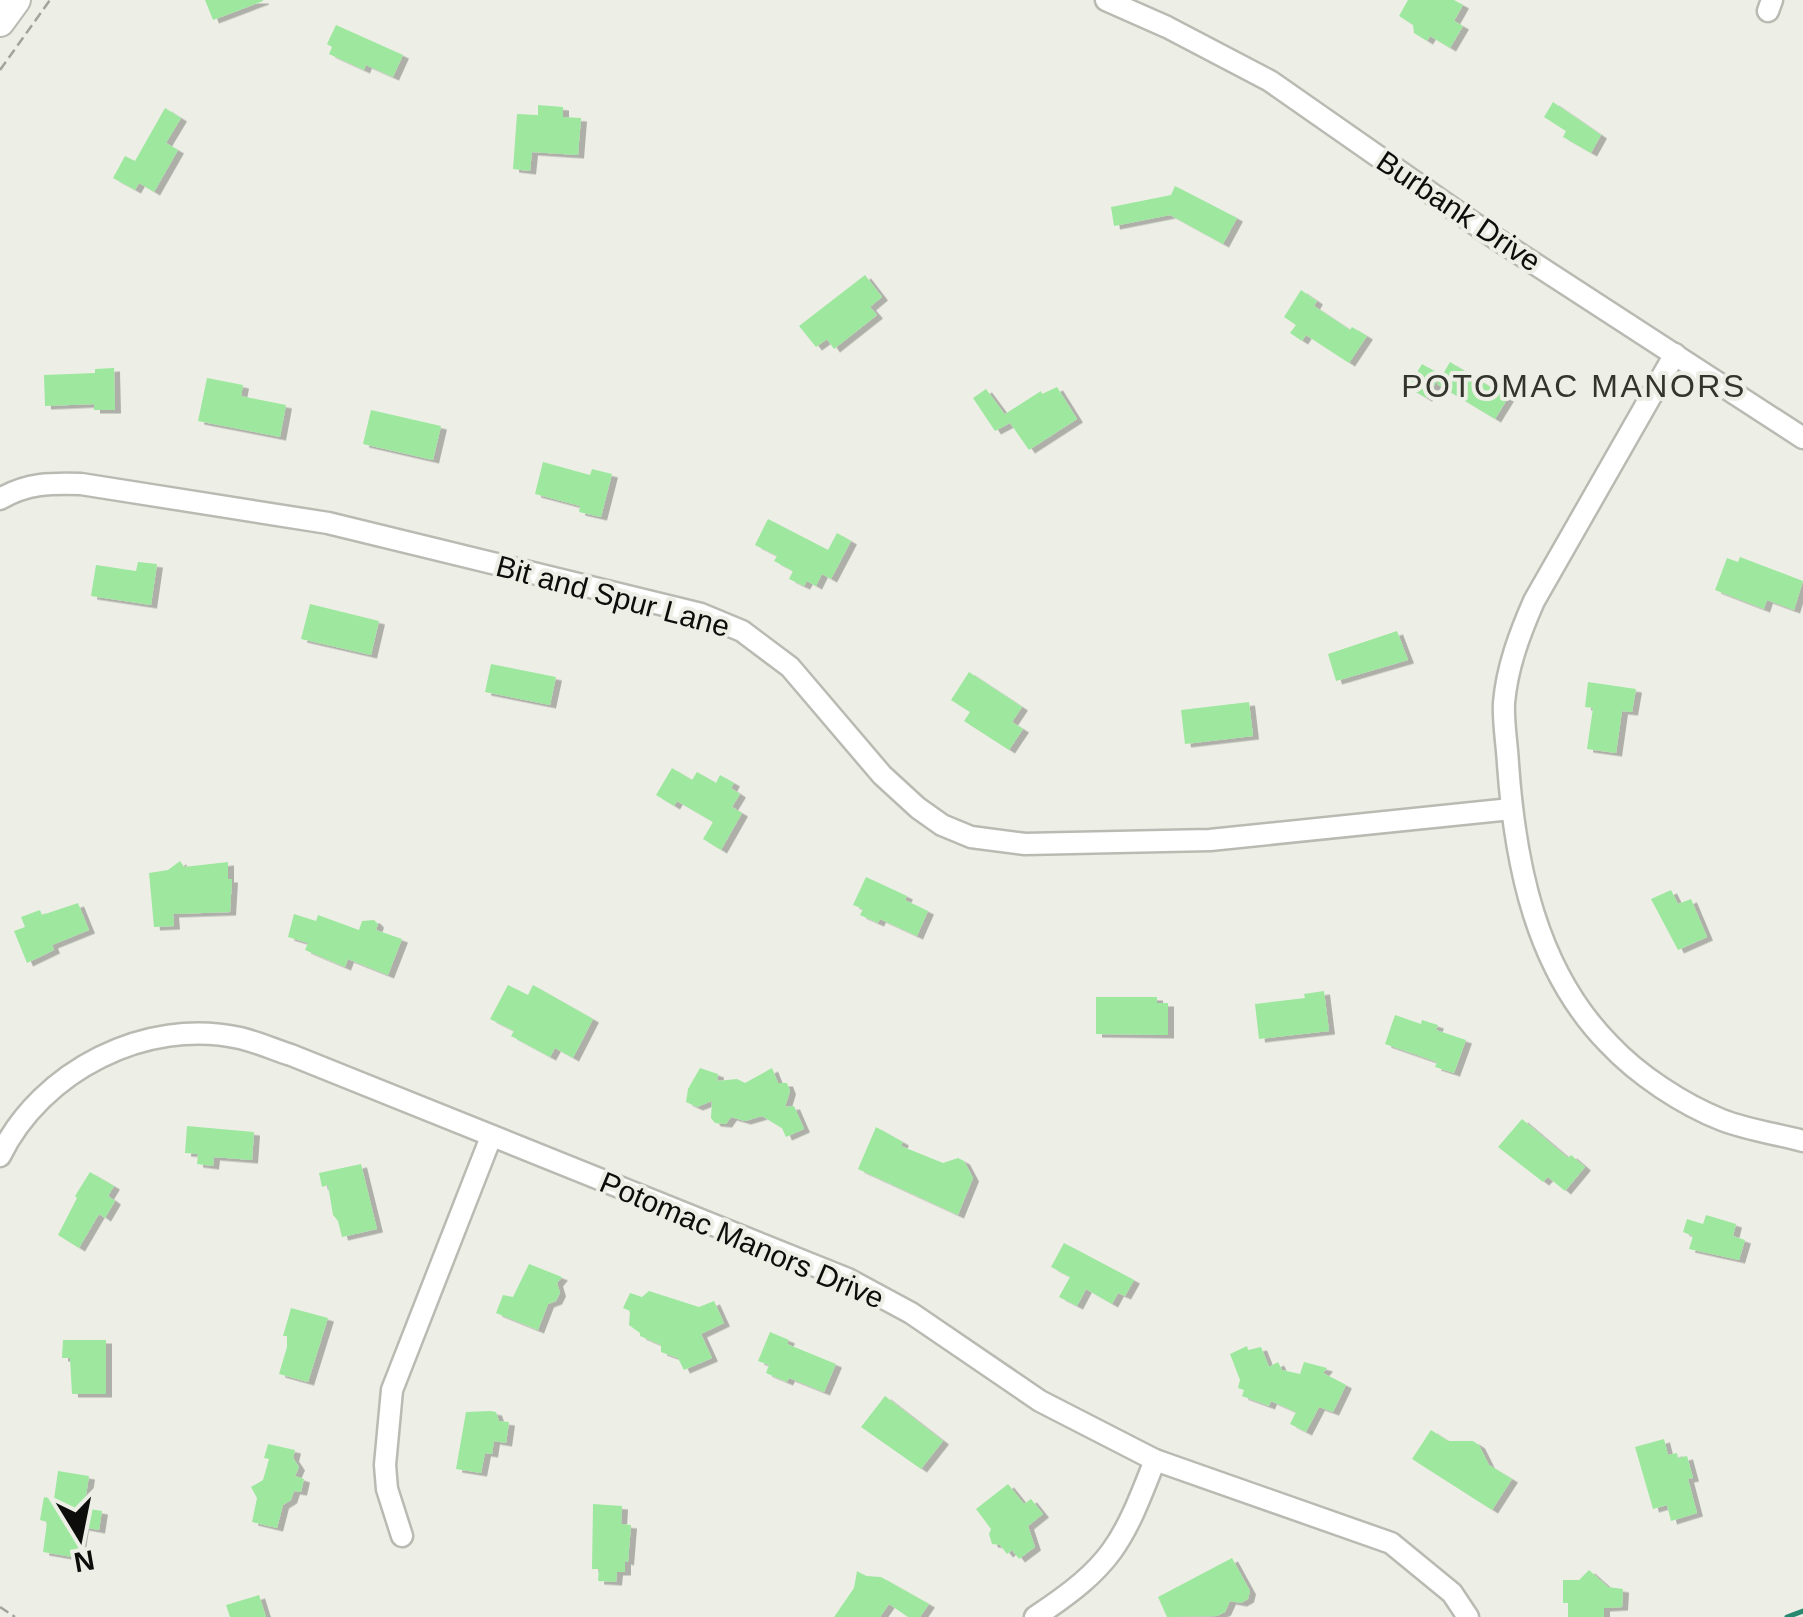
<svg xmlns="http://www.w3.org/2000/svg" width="1803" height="1617" font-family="Arial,sans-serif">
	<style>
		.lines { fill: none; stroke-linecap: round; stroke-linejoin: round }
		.stream { stroke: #288870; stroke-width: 5 }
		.building { fill: #9de89e; filter: url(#shadow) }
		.street-casing { stroke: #b9bbb3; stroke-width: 25 }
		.secondary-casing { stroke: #b9bbb3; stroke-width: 32 }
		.path { stroke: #a1a39c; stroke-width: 2.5; stroke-dasharray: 10 5; stroke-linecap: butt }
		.street { stroke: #fff; stroke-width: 20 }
		.secondary { stroke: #fff; stroke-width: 28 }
		.labels { text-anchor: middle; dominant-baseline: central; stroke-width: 8; stroke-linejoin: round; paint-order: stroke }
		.street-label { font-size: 30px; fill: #0d0e0b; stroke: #edefe6 }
		.neighbourhood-label { font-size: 32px; letter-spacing: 2.5px; fill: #32342d; stroke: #edefe6 }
	</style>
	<defs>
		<filter id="shadow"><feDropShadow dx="6" dy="3.5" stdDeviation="0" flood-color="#0004"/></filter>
	</defs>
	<rect width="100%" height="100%" fill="#edefe6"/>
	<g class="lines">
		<polyline class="stream" points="1787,1617 1803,1611"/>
	</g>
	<g class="building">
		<polygon points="205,0 263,0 263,1 213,20"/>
		<polygon points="1408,0 1454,0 1463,5 1454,21 1463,26 1450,48 1430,36 1427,41 1414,33 1413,25 1399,16"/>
		<polygon points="336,25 403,55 393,77 366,65 364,70 329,54 332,47 327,44"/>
		<polygon points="1553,102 1601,135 1591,153 1563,137 1566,131 1544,117"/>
		<polygon points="538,105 563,107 563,117 581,118 578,155 532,152 530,171 513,169 517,114 538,115"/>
		<polygon points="165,108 181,118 166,143 178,150 154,192 139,183 135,190 113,178 125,156 135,161"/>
		<polygon points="1175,186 1237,218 1223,244 1170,215 1114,226 1111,207 1171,195"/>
		<polygon points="865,275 882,297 870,307 877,315 834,349 827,339 816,347 799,326"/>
		<polygon points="1301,290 1317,301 1314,306 1350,330 1352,327 1367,336 1349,363 1306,335 1302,341 1290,333 1296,325 1284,317"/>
		<polygon points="1450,362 1508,398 1495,419 1437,384"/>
		<polygon points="1422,364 1441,375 1426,398 1408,387"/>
		<polygon points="114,368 115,410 94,410 94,404 45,406 44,375 95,373 95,369"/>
		<polygon points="207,378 243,385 241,396 286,405 280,437 198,421"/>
		<polygon points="1057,387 1077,419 1029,450 1010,423 995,431 973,398 986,389 1009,420 1005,414 1041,391 1042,394"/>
		<polygon points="371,410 441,426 433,460 363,444"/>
		<polygon points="543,462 590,475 592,469 612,474 601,517 579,512 580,506 535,494"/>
		<polygon points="768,519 828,550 837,533 851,541 831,579 822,574 816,586 807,581 804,586 789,579 793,571 774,561 777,556 755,545"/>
		<polygon points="1740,557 1803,581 1794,610 1767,600 1764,609 1715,590 1727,558 1738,562"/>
		<polygon points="138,562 157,564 151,605 91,596 96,565 136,571"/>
		<polygon points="310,604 379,621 371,655 301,639"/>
		<polygon points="1397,631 1408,660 1336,681 1328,654"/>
		<polygon points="491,664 556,677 550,705 485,692"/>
		<polygon points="969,672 1022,707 1012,722 1023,729 1009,750 964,721 970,712 951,700"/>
		<polygon points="1588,682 1636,689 1632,712 1622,711 1616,753 1587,749 1593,708 1585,707"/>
		<polygon points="1249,702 1253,736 1185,744 1181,710"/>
		<polygon points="672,768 692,780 697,772 716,783 720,775 734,783 731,788 740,794 732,807 742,813 721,850 703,839 713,822 677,801 674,806 656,795"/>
		<polygon points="180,861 184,867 228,862 228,879 232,879 230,912 173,914 174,926 154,927 149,873 168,870"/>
		<polygon points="866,877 907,896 905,900 928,911 917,936 880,919 878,923 860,915 863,909 853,905"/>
		<polygon points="1671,890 1678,904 1691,899 1707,937 1678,950 1651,899"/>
		<polygon points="78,903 89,930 52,945 54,950 27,963 14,931 25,927 21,917 40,910 42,915"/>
		<polygon points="294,914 316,921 318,915 359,930 362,921 374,920 378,924 376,930 402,939 388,975 348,959 345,967 305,950 308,943 288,937"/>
		<polygon points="508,985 528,995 533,985 593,1019 573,1058 555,1048 550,1057 511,1036 514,1031 490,1019"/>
		<polygon points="1324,991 1329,1031 1259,1039 1255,1004 1305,998 1304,994"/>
		<polygon points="1096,997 1157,997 1157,1003 1168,1003 1168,1035 1096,1034"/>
		<polygon points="1395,1015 1421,1024 1422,1020 1438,1025 1436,1030 1466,1040 1454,1073 1435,1067 1437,1062 1385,1044"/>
		<polygon points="700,1068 718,1074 717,1081 737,1079 745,1083 772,1068 778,1083 787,1083 790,1091 785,1107 794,1106 804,1129 786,1137 782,1128 762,1116 745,1121 731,1117 726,1124 715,1123 711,1118 712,1101 697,1107 686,1102 688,1089"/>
		<polygon points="1522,1119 1568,1158 1571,1155 1585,1167 1565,1191 1548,1177 1543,1182 1498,1147"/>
		<polygon points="187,1126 254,1132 252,1160 214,1157 213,1166 197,1164 198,1154 185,1153"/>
		<polygon points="876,1127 903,1142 901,1146 943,1163 958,1158 964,1161 973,1178 958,1215 858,1169"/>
		<polygon points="361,1164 377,1229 342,1237 338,1221 333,1215 328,1185 322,1187 319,1173"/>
		<polygon points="90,1172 114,1186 108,1196 115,1201 105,1218 99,1214 79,1248 58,1235 77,1198 75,1196"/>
		<polygon points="1706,1215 1736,1224 1733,1236 1745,1240 1739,1260 1689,1249 1693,1236 1683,1232 1687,1219 1703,1224"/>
		<polygon points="1064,1243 1134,1280 1125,1296 1118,1293 1112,1304 1086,1289 1077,1306 1059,1297 1070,1277 1051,1267"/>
		<polygon points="529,1264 562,1277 557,1283 560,1293 556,1301 548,1304 538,1330 496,1313 503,1295 513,1297"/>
		<polygon points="649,1291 699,1307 714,1301 724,1323 701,1334 712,1358 684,1370 678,1358 661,1352 661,1345 640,1336 640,1333 629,1325 630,1311 623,1308 630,1293 642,1297"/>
		<polygon points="291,1308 328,1318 308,1382 279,1374 287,1347 287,1336 283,1336"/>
		<polygon points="770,1332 789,1340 787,1344 836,1364 824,1392 789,1378 787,1382 766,1373 769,1365 758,1361"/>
		<polygon points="63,1340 106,1340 106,1394 72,1394 70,1358 62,1358"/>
		<polygon points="1247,1346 1248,1350 1261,1347 1269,1367 1278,1362 1282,1370 1300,1374 1304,1362 1327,1368 1323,1373 1346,1385 1333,1412 1319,1407 1306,1432 1290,1424 1296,1412 1271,1401 1269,1406 1242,1396 1244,1390 1238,1388 1240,1380 1230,1354"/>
		<polygon points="885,1396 943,1441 921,1469 861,1427"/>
		<polygon points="490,1411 496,1412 499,1421 509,1422 506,1443 494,1441 492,1454 485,1453 481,1473 456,1469 466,1412"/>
		<polygon points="1431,1430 1448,1441 1473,1441 1479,1445 1489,1465 1512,1479 1492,1510 1412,1459"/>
		<polygon points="1664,1439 1668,1455 1677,1453 1678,1458 1687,1456 1693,1478 1688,1479 1697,1513 1671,1521 1667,1505 1653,1509 1635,1447"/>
		<polygon points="268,1444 295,1450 293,1458 299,1467 295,1476 304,1479 301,1492 294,1491 291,1500 283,1505 277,1528 252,1522 257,1498 251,1487 263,1480 269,1459 264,1458"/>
		<polygon points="58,1471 89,1476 84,1508 102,1511 99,1530 83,1527 78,1558 43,1552 47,1522 40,1520 44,1497 54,1499"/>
		<polygon points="1008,1484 1024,1504 1031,1499 1043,1514 1028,1526 1035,1547 1019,1559 1012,1550 1007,1554 1000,1545 992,1544 989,1534 991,1529 976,1509"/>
		<polygon points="593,1504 622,1506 621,1524 631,1525 628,1562 625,1561 625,1572 617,1572 616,1582 598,1581 599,1569 592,1569"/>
		<polygon points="1232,1558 1250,1591 1248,1599 1241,1603 1230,1601 1225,1612 1217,1616 1167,1617 1158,1597"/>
		<polygon points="1589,1570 1608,1587 1623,1589 1622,1607 1604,1608 1604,1617 1568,1617 1568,1603 1563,1603 1563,1580 1579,1580"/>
		<polygon points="857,1571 866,1576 881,1577 929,1604 920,1617 908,1617 889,1604 880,1617 834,1617 854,1588"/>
		<polygon points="259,1595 266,1617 230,1617 226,1605"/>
	</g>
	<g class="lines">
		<g class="street-casing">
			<g id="street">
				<polyline points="1106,0 1167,27 1270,81 1495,238 1803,438"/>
				<polyline points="1768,11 1772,0"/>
				<path d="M 1675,354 L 1534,601 C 1520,633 1507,667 1504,703 C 1503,723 1507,744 1508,764 C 1515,864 1536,970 1609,1044 C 1638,1075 1682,1104 1722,1120 C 1748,1130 1777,1134 1803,1141"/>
				<path d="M 0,499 C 27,483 51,483 81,484 L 328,523 L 701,614 L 742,631 L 790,667 L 882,775 L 918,808 L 942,825 L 971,837 L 1025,844 L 1210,840 L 1511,809"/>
				<path d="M 0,1156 C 41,1071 146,1017 240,1038 C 257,1042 275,1050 291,1055 L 848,1279 L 911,1313 L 1040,1401 L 1155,1460 L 1391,1543 L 1452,1593 L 1468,1617"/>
				<polyline points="402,1536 387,1489 385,1465 392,1390 491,1137"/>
				<path d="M 1035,1617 C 1112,1566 1122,1545 1155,1460"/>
			</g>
		</g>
		<g class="secondary-casing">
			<polyline id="secondary" points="0,22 16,0"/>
		</g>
		<g class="path">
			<polyline points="0,70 50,0"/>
			<polyline points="0,1607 15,1617"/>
		</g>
		<use href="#street" class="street"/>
		<use href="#secondary" class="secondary"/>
	</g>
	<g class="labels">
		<g class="street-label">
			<text transform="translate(1459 211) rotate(34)">Burbank Drive</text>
			<text transform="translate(613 596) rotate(15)">Bit and Spur Lane</text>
			<text transform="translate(742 1240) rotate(23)">Potomac Manors Drive</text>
		</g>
		<g class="neighbourhood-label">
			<text x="1574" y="386">POTOMAC MANORS</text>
		</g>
	</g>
	<g transform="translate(80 1537) rotate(170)" stroke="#edefe6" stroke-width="8" paint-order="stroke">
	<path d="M0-8L18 38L0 25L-18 38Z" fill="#0d0e0b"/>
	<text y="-15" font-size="28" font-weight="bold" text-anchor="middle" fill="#0d0e0b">N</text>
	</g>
</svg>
